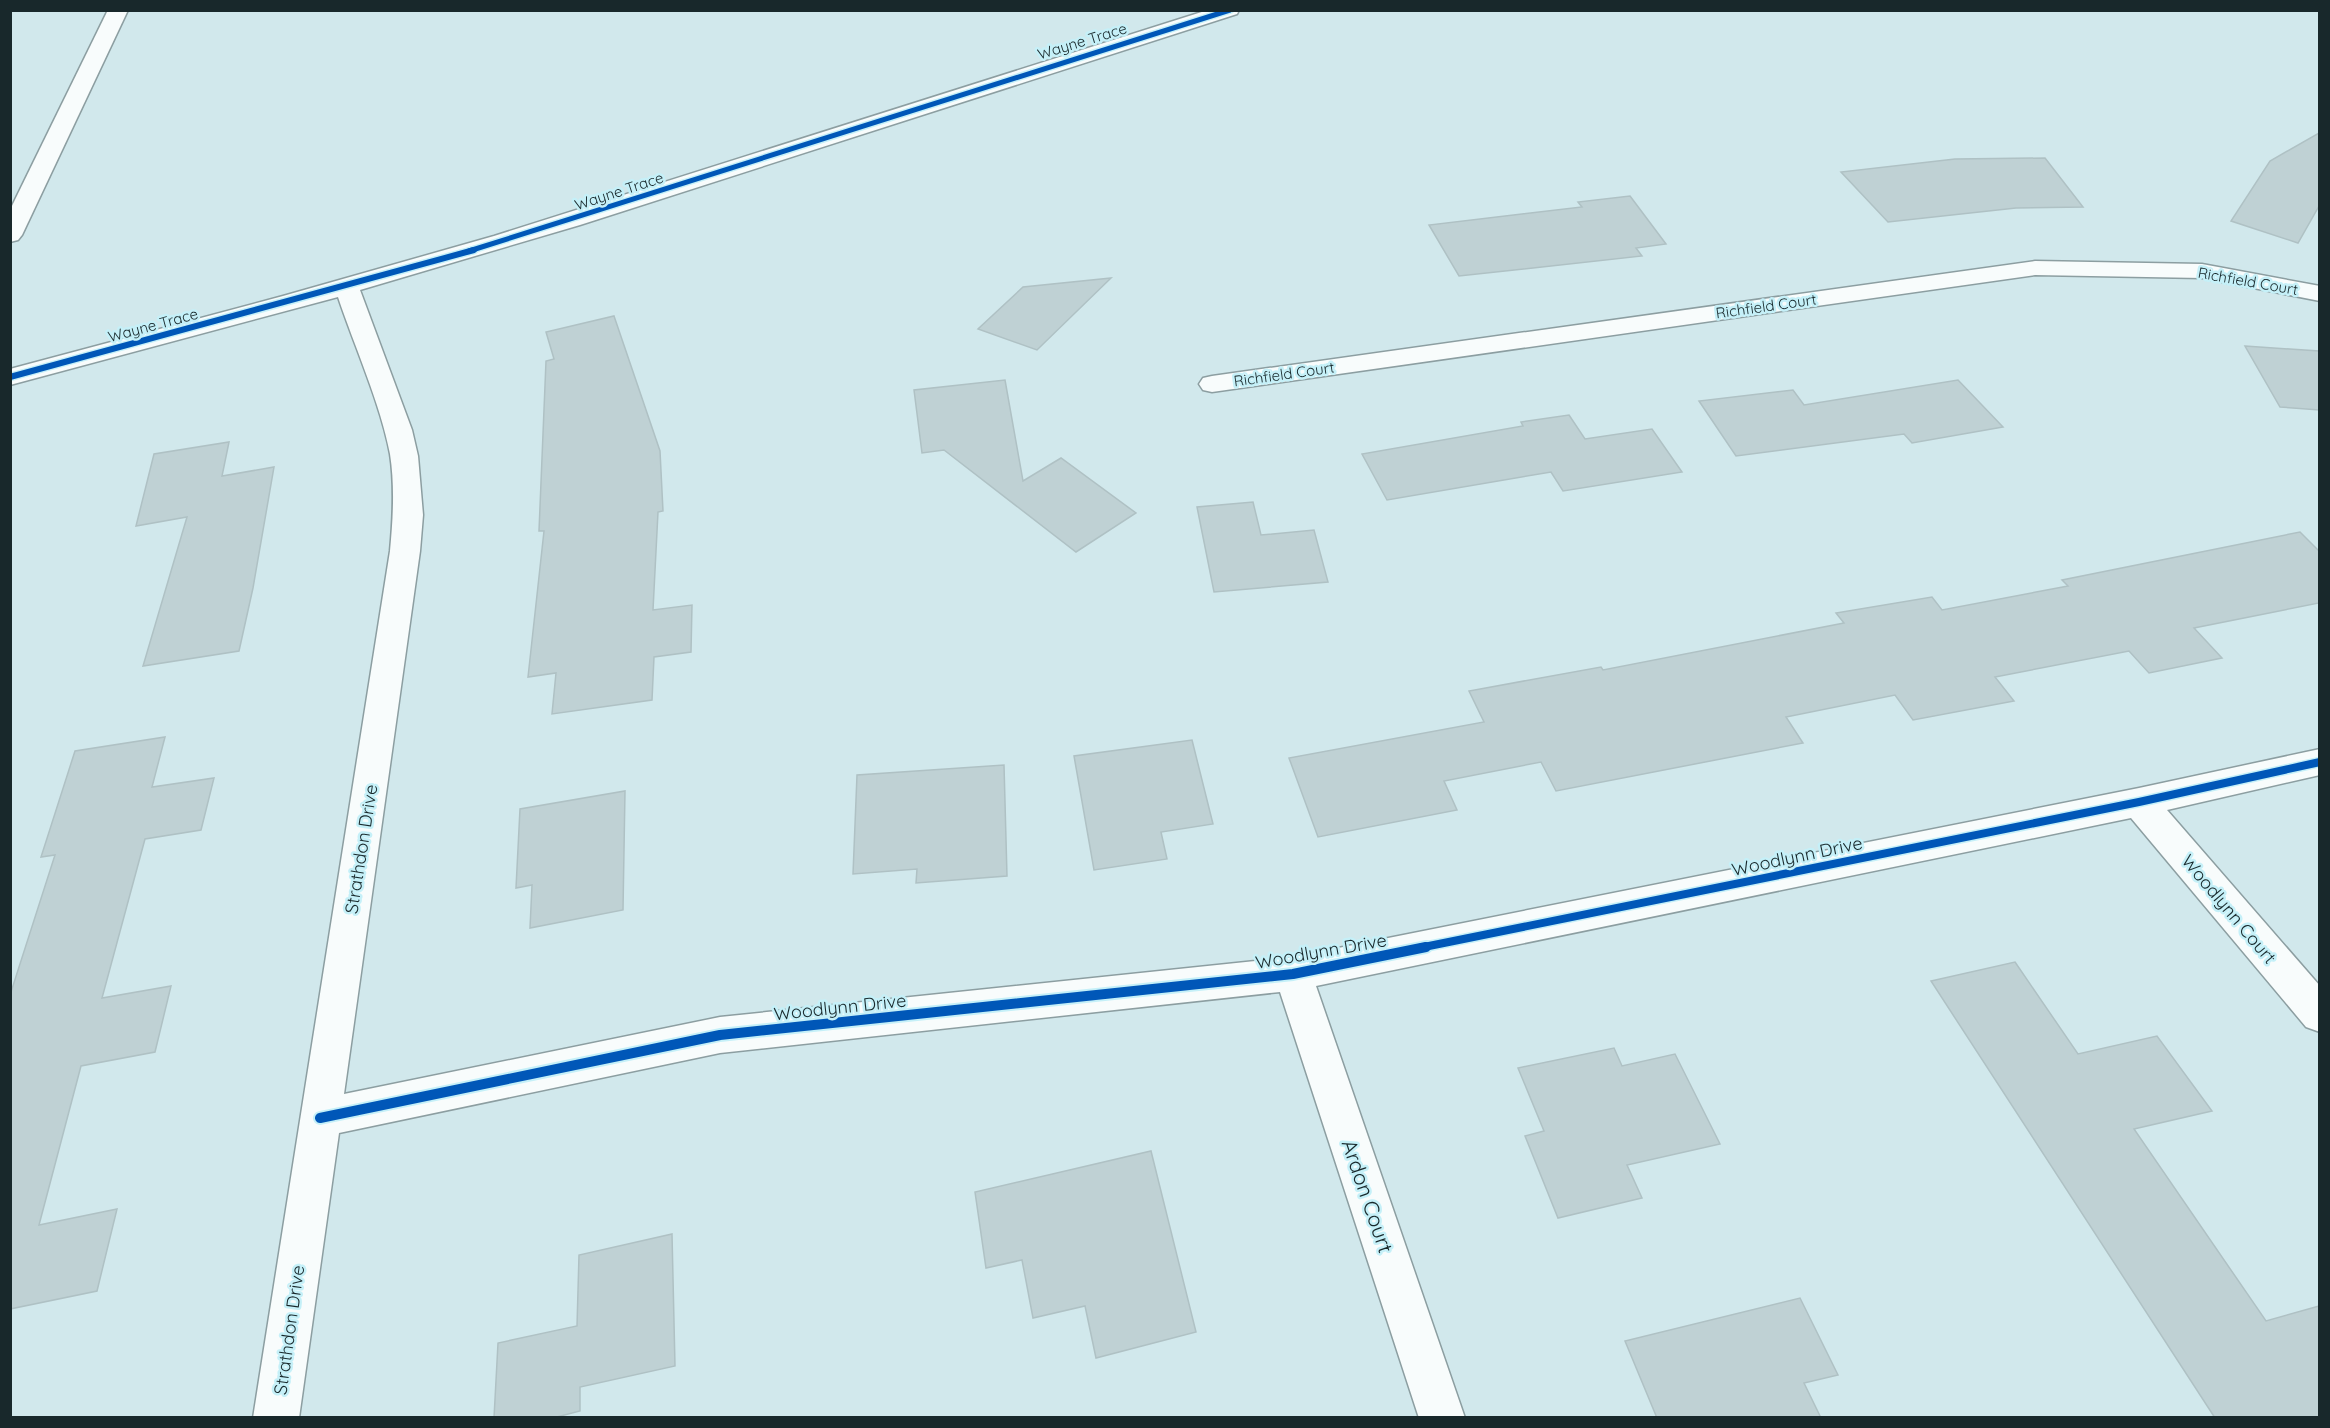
<svg xmlns="http://www.w3.org/2000/svg" width="2330" height="1428" font-family="Quicksand,sans-serif">
	<style>
		.building { fill: #bfd1d4; stroke: #afc1c4; stroke-width: 1.5 }
		.lines { fill: none; stroke-linecap: round; stroke-linejoin: round }
		.minor-casing { stroke: #8c9ea1; stroke-width: 3 }
		.minor { fill: #f8fcfc; fill-rule: evenodd }
		.cycleway-far3-casing { stroke: #c5f0f8; stroke-width: 8 }
		.cycleway-far2-casing { stroke: #c5f0f8; stroke-width: 9 }
		.cycleway-far1-casing { stroke: #c5f0f8; stroke-width: 11 }
		.cycleway-casing { stroke: #c5f0f8; stroke-width: 14 }
		.cycleway-far3 { stroke: #0057b8; stroke-width: 5 }
		.cycleway-far2 { stroke: #0057b8; stroke-width: 6 }
		.cycleway-far1 { stroke: #0057b8; stroke-width: 8 }
		.cycleway { stroke: #0057b8; stroke-width: 10 }
		.labels { text-anchor: middle; dominant-baseline: central; stroke-width: 5; stroke-linejoin: round; paint-order: stroke }
		.far-street-label { font-size: 15px; fill: #18282b; stroke: #c5f0f8 }
		.street-label { font-size: 18px; fill: #18282b; stroke: #c5f0f8 }
		.near-street-label { font-size: 21px; fill: #18282b; stroke: #c5f0f8 }
	</style>
	<rect width="100%" height="100%" fill="#d1e8ec"/>
	<g class="building">
		<polygon points="2319,133 2319,206 2298,243 2231,221 2270,161"/>
		<polygon points="2045,158 2083,207 2016,208 1888,222 1841,172 1955,159"/>
		<polygon points="1630,196 1666,244 1636,248 1642,256 1459,276 1429,225 1582,207 1578,202"/>
		<polygon points="1111,278 1037,350 978,329 1023,287"/>
		<polygon points="614,316 660,451 663,511 658,512 653,610 692,605 691,652 654,657 652,700 552,714 556,673 528,677 544,531 539,531 546,361 554,359 546,332"/>
		<polygon points="2245,346 2319,351 2319,410 2280,407"/>
		<polygon points="1005,380 1023,481 1061,458 1136,513 1076,552 944,450 922,453 914,390"/>
		<polygon points="1958,380 2003,427 1912,443 1904,434 1736,456 1699,401 1793,390 1804,405"/>
		<polygon points="1569,415 1585,439 1652,429 1682,472 1563,491 1551,472 1387,500 1362,454 1523,426 1521,422"/>
		<polygon points="229,442 222,476 274,467 253,588 239,651 143,666 187,517 136,526 154,454"/>
		<polygon points="1253,502 1261,535 1314,530 1328,582 1214,592 1197,507"/>
		<polygon points="2300,532 2319,551 2319,603 2194,628 2222,658 2149,673 2129,651 1995,677 2014,701 1913,720 1895,695 1786,717 1803,743 1556,791 1541,762 1444,781 1457,810 1318,837 1289,758 1484,722 1469,691 1601,667 1603,670 1844,623 1836,613 1932,597 1942,610 2068,586 2062,580"/>
		<polygon points="165,737 152,787 214,778 201,830 145,839 102,998 171,986 155,1052 81,1066 39,1225 117,1209 97,1291 10,1309 10,995 55,855 41,857 75,751"/>
		<polygon points="1192,740 1213,824 1161,832 1167,859 1094,870 1074,756"/>
		<polygon points="1004,765 1007,876 916,883 917,869 853,874 857,775"/>
		<polygon points="625,791 623,910 530,928 532,885 516,888 520,809"/>
		<polygon points="2015,962 2078,1054 2157,1036 2212,1111 2134,1129 2266,1321 2319,1306 2319,1418 2215,1418 1931,981"/>
		<polygon points="1614,1048 1622,1066 1675,1054 1720,1144 1627,1165 1642,1198 1558,1218 1525,1136 1544,1131 1518,1068"/>
		<polygon points="1151,1151 1196,1332 1096,1358 1085,1306 1033,1318 1022,1260 986,1268 975,1192"/>
		<polygon points="672,1234 675,1366 580,1387 580,1411 553,1418 494,1418 498,1343 577,1326 579,1255"/>
		<polygon points="1800,1298 1838,1375 1804,1383 1821,1418 1657,1418 1625,1341"/>
	</g>
	<g class="lines">
		<g class="minor-casing">
			<g id="minor">
				<polygon points="108,10 128,10 22,235 18,240 10,242 10,210"/>
				<path d="M 1208,10 L 1239,10 L 1237,14 L 580,225 L 360,290 L 412,430 L 418,456 L 423,515 L 420,551 L 344,1094 L 720,1017 L 1293,957 L 2139,788 L 2320,749 L 2320,775 L 2167,810 L 2320,986 L 2320,1032 L 2306,1027 L 2131,818 L 1316,986 L 1465,1418 L 1419,1418 L 1280,992 L 720,1053 L 339,1133 L 299,1418 L 253,1418 L 390,551 C 393,519 395,486 390,454 C 381,405 354,345 338,297 L 10,385 L 10,369 L 283,296 L 494,236 Z"/>
				<polygon points="2035,261 2202,264 2320,286 2320,301 2202,278 2035,275 1212,392 1203,390 1199,384 1203,378 1212,376"/>
			</g>
		</g>
		<use href="#minor" class="minor"/>
		<g class="cycleway-far3-casing">
			<polyline id="cycleway-far3" points="469,251 1230,10"/>
		</g>
		<g class="cycleway-far2-casing">
			<polyline id="cycleway-far2" points="10,377 474,250"/>
		</g>
		<g class="cycleway-far1-casing">
			<polyline id="cycleway-far1" points="1419,948 2139,802 2320,762"/>
		</g>
		<g class="cycleway-casing">
			<polyline id="cycleway" points="320,1118 720,1035 1293,974 1426,947"/>
		</g>
		<use href="#cycleway-far3" class="cycleway-far3"/>
		<use href="#cycleway-far2" class="cycleway-far2"/>
		<use href="#cycleway-far1" class="cycleway-far1"/>
		<use href="#cycleway" class="cycleway"/>
	</g>
	<g class="labels">
		<g class="far-street-label">
			<text transform="translate(1082 41) rotate(-17)">Wayne Trace</text>
			<text transform="translate(619 191) rotate(-18)">Wayne Trace</text>
			<text transform="translate(2248 281) rotate(10)">Richfield Court</text>
			<text transform="translate(1766 306) rotate(-8)">Richfield Court</text>
			<text transform="translate(153 325) rotate(-15)">Wayne Trace</text>
			<text transform="translate(1284 374) rotate(-8)">Richfield Court</text>
		</g>
		<g class="street-label">
			<text transform="translate(361 849) rotate(-81)">Strathdon Drive</text>
			<text transform="translate(1797 856) rotate(-12)">Woodlynn Drive</text>
			<text transform="translate(2229 909) rotate(50)">Woodlynn Court</text>
			<text transform="translate(1321 951) rotate(-10)">Woodlynn Drive</text>
			<text transform="translate(840 1007) rotate(-6)">Woodlynn Drive</text>
			<text transform="translate(289 1330) rotate(-82)">Strathdon Drive</text>
		</g>
		<g class="near-street-label">
			<text transform="translate(1368 1196) rotate(71)">Ardon Court</text>
		</g>
	</g>
	<rect width="2330" height="1428" fill="none" stroke="#18282b" stroke-width="24"/>
</svg>
